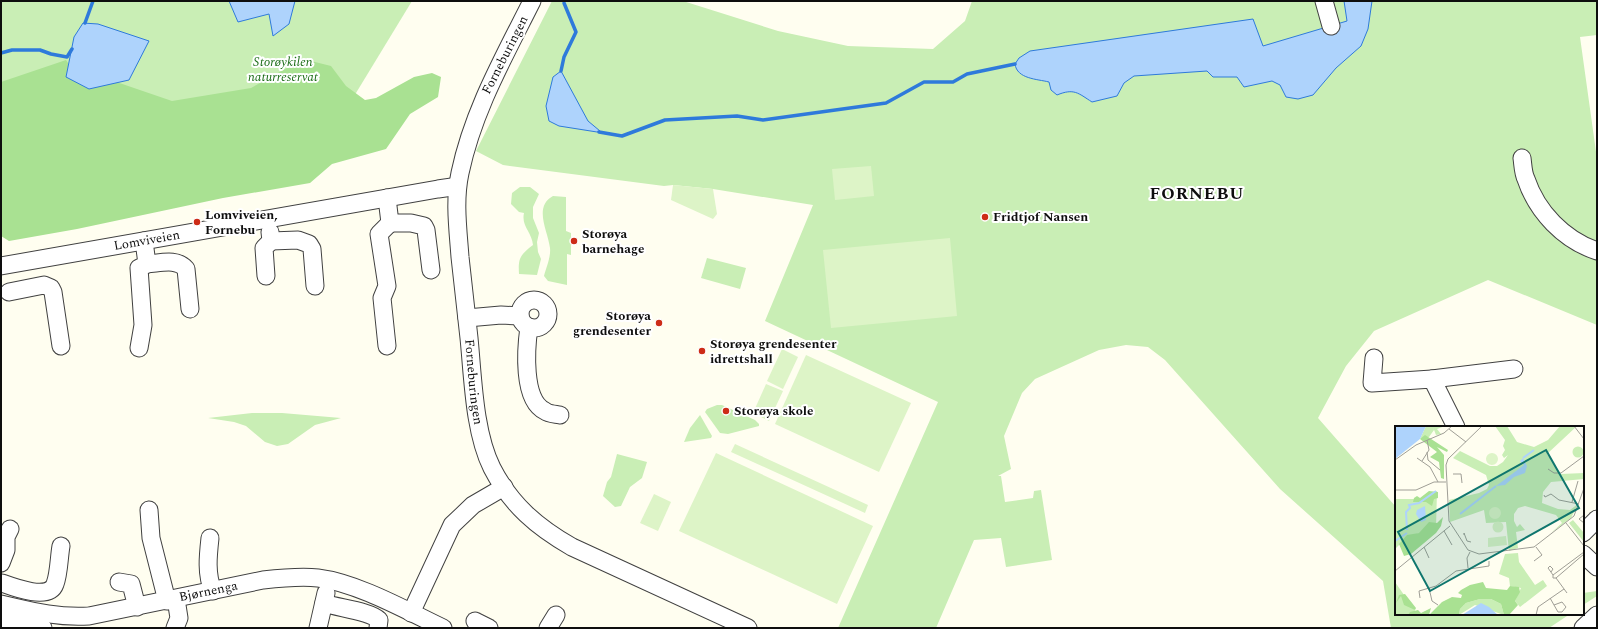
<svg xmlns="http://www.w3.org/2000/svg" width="1598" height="629" font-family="Spectral,serif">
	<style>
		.green { fill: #c9eeb5 }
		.forest { fill: #a9e192 }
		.pitch { fill: #ddf4c7 }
		.water { fill: #aed3fc; stroke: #2e7adb }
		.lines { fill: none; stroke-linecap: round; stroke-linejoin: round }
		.stream { stroke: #2e7adb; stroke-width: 3.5 }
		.minor-casing { stroke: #414141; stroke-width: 19 }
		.minor { stroke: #fff; stroke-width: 17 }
		.poi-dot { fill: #cd2c17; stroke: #fff; stroke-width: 1.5 }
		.labels { text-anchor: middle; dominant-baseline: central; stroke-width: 4; stroke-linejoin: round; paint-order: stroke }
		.street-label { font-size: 13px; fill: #0e0e0e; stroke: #fff }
		.park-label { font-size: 13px; font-style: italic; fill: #1b6d17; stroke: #fff }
		.poi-label { font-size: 13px; font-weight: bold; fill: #0e0e0e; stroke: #fff; text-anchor: start }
		.district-label { font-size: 17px; font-weight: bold; letter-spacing: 1px; fill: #0e0e0e; stroke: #fff }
		.inset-river { fill: none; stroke: #aed3fc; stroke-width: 2 }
		.inset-road { fill: none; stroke: #9f9e96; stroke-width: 1 }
		.view { fill: #0f766e; fill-opacity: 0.15; stroke: #0f766e; stroke-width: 2 }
		.inset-edge { fill: none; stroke: #0e0e0e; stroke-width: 2 }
	</style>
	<rect width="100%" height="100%" fill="#fffef0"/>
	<g class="green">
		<polygon points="1,1 412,1 328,139 1,93"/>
		<polygon points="552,1 683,1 778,31 848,46 933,49 965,21 972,1 1597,1 1597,35 1580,37 1597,159 1597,325 1488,280 1374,331 1346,366 1318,418 1396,507 1396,614 1570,614 1549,628 1391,628 1383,581 1280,489 1165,360 1148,347 1126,345 1099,350 1035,379 1022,393 1004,436 1011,469 998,476 1001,476 1005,502 1033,498 1034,491 1041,490 1052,560 1006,567 1001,538 974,540 936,628 838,628 938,402 765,321 813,205 713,189 673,185 664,186 503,165 476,151"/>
		<path d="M 520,187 L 530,187 L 539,194 L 533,207 L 533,218 L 539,233 L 537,242 L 538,252 L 541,259 L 537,275 L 519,274 C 518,258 520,255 533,245 C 532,232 521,226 524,213 L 519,212 L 511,204 L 512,193 Z"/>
		<path d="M 553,196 L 566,197 L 566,231 L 571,233 L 571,255 L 567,254 L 567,285 L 548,281 L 544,276 C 546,268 551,257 550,248 C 548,231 533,207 553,196 Z"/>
		<polygon points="707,258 746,268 740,289 701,278"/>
		<polygon points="717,405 722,405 755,420 759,424 759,426 728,434 720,433 705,412 707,409"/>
		<polygon points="252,413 282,413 341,418 315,425 288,444 277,446 265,442 246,426 234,422 208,418"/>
		<polygon points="700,415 712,436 711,438 684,442 690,428"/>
		<polygon points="617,454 647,462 642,478 630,487 621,506 615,507 603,496 607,482 611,477"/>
		<polygon points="1597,591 1597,596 1583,605 1583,593"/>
	</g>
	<polygon class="forest" points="303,59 331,66 346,86 365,100 376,98 414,77 432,73 441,77 438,97 410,114 386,149 332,164 310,183 223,198 77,229 9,241 1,236 1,82 66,60 77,77 99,76 172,101 251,88"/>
	<g class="pitch">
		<polygon points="871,166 874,196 835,200 832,169"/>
		<polygon points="673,185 713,189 717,214 713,219 671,200"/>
		<polygon points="950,238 957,316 831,328 823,250"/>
		<polygon points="782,349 798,357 783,389 767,381"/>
		<polygon points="806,355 911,403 879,472 775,424"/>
		<polygon points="766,384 783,391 769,421 753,413"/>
		<polygon points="735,444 868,505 865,513 731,452"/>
		<polygon points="716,453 873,526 837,604 679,531"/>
		<polygon points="654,494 671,502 658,531 640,523"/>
	</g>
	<g class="water">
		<polygon points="229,1 295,1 289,24 273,36 269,14 238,22"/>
		<path d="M 1344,1 L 1372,1 L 1368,29 L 1361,46 L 1336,68 L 1313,95 L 1298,99 L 1286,97 L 1280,85 L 1272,81 L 1244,87 L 1237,77 L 1213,77 L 1207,71 L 1134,76 L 1124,83 L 1117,96 L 1092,102 C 1078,93 1074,88 1057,95 L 1051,90 L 1049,82 C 1037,79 1017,79 1015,64 L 1019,58 L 1030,51 L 1253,19 L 1263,46 L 1347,21 Z"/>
		<polygon points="83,23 98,24 149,41 129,80 89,89 66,77 74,37"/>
		<polygon points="561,71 588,121 600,131 597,132 559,126 549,121 546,106 553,77"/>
	</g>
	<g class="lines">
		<g class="stream">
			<polyline points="85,23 93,1"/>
			<polyline points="1,53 12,50 40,50 51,54 67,57 72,49"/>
			<polyline points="561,71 564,57 576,32 564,3"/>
			<polyline points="599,132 622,136 665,120 737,116 763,120 886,103 924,82 953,82 967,74 1015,64"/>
		</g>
		<g class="minor-casing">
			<g id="minor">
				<path id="s1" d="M 532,1 C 504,57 473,111 460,173 C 454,201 458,229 460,257 C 463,284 466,311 469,338 C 473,378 474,432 492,468 C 511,505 537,527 572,547 L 748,628"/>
				<polyline points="1324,1 1331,26"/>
				<path d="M 1522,158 C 1523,165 1523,173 1526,179 C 1537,212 1564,240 1597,251"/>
				<polyline points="387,198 390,223 379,234 387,286 382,298 387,346"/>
				<polyline points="390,223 411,223 424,226 426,230 431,270"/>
				<polyline points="271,241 298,240 309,244 312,249 315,286"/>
				<path d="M 147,264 C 161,263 177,258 186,269 L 190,309"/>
				<path id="s2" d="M 1,266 L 438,189 L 452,187 L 457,188"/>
				<polyline points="266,276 264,248 271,241 270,232"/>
				<polyline points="9,292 44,285 51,288 53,292 61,346"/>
				<circle cx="534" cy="314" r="14"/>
				<polyline points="467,318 501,315 520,316"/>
				<path d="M 529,327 C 526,348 522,400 545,411 C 549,414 555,414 560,415"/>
				<polyline points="139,348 143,325 139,268 147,264 144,241"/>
				<polyline points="1374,358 1372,383 1432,379 1456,427"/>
				<polyline points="1432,379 1514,369"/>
				<polyline points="149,510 151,538 167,601"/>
				<polyline points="1583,533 1597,519"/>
				<path d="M 210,538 C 208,556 206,574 213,591"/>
				<polyline points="1583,554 1597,567"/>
				<polyline points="1,563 6,550 6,537 10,529"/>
				<polyline points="119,582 131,584 137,607"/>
				<path d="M 2,583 C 13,587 49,601 55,584 C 59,574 59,557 61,546"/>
				<path d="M 324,603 C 338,608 370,611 379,620 L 378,628"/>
				<path id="s3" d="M 1,604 C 31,611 57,618 89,616 L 263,580 C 281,578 300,576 318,578 C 358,583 407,611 443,628"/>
				<polyline points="411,613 452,525 473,505 504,487"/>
				<polyline points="1,618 43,628"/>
				<polyline points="475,621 489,628"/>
				<polyline points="175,628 179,618 176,599"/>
				<polyline points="318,628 326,593"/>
				<polyline points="548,628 556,615"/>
				<polyline points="1583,628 1597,615"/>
			</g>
		</g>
		<use href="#minor" class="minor"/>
	</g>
	<g class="poi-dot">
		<circle cx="985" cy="217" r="4"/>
		<circle cx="197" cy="222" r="4"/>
		<circle cx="574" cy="241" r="4"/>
		<circle cx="659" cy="323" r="4"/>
		<circle cx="702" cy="351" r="4"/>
		<circle cx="726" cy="411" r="4"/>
	</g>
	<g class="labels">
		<g class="street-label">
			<text transform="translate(505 55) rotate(-63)">Forneburingen</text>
			<text stroke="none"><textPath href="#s2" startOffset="148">Lomviveien</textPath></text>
			<text stroke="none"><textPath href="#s1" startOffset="397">Forneburingen</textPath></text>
			<text stroke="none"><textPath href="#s3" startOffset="211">Bjørnenga</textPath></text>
		</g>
		<g class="park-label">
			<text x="283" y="62">Storøykilen<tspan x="283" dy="15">naturreservat</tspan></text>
		</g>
		<g class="poi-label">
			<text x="205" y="215">Lomviveien,<tspan x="205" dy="15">Fornebu</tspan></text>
			<text x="993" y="217">Fridtjof Nansen</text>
			<text x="582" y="234">Storøya<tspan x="582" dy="15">barnehage</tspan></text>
			<text x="651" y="316" text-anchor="end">Storøya<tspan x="651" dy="15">grendesenter</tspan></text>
			<text x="710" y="344">Storøya grendesenter<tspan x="710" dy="15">idrettshall</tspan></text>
			<text x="734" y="411">Storøya skole</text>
		</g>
		<g class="district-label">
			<text x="1197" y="194">FORNEBU</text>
		</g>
	</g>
	<g transform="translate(1395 426)">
		<rect width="189" height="189" fill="#fffef0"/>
		<path d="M 31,0 L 50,0 L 42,3 L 46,8 L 41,9 L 38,1 L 39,4 L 34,11 L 25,13 ZM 100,0 L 112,0 L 122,16 L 139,21 L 153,14 L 165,0 L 182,0 L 152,28 L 166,48 L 189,47 L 189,53 L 156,56 L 148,66 L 147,77 L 163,83 L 175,84 L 183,78 L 176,92 L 156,107 L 167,97 L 161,89 L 130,80 L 123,82 L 119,88 L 119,95 L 122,101 L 125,98 L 130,104 L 121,106 L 123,122 L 114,125 L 111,96 L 91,97 L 89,84 L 55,96 L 54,74 L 84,67 L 92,63 L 94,59 L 91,49 L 58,32 L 65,25 L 95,40 L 102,40 L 108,36 L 113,29 L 109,32 L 107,29 L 110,24 L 108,20 L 110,14 ZM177.5 26a5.5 5.5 0 1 1 11 0a5.5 5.5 0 1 1-11 0ZM 42,65 L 41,102 L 12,111 L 0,123 L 0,73 L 26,73 ZM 178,94 L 189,107 L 189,116 L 174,97 ZM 123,127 L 124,136 L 140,159 L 148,154 L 152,160 L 125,181 L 120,175 L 126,162 L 115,160 L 114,152 L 104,148 L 110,128 ZM 0,156 L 21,186 L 19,189 L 0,189 ZM 85,173 L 96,173 L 106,178 L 109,189 L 80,179 L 64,189 L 65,183 L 71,177 Z" fill="#c9eeb5"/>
		<path d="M 30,9 L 53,24 L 52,26 L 42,21 L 49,29 L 49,53 L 46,52 L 44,36 L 35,31 L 42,26 L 25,13 ZM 34,65 L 43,66 L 43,72 L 39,73 L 37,80 L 31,76 L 18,76 L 19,72 L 22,70 L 25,72 ZM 48,91 L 46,100 L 41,107 L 16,128 L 9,130 L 4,118 L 12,109 L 24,107 L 34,96 L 42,97 ZM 88,156 L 91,162 L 112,164 L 115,160 L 124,161 L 125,166 L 120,175 L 123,179 L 114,189 L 109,189 L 106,178 L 96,173 L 85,173 L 71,177 L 65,183 L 64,189 L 13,189 L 15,186 L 23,184 L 26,187 L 36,182 L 34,189 L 47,176 L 57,171 L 66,172 L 67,169 L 63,167 L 66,164 L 75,159 ZM 10,168 L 21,182 L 20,184 L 9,179 L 6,170 L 1,177 L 4,169 Z" fill="#a9e192"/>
		<path d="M91 33a6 6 0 1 1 12 0a6 6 0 1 1-12 0ZM94 87a6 6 0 1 1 12 0a6 6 0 1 1-12 0ZM97.5 101a5.5 5.5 0 1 1 11 0a5.5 5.5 0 1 1-11 0ZM 111,110 L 112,119 L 93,121 L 93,112 Z" fill="#ddf4c7"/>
		<path d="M 0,0 L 31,0 L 25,13 L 0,33 ZM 128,32 L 132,40 L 130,47 L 119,51 L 110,59 L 101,60 L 129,39 L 125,35 ZM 30,80 L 31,94 L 26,96 L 21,88 L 22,84 ZM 86,177 L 94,181 L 103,189 L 67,189 Z" fill="#aed3fc"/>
		<path class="inset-river" d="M 128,32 L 139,24M 65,88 L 101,60M 12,104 L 11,86 L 15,82 L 14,79 L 24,77 L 41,65M 0,115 L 12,107"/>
		<path class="inset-road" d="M 87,0 L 53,33 L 51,39 L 54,95 L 73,124 L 84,128 L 139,121 L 179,90 L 189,62M 179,0 L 189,13M 54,3 L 71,16M 32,26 L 33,34 L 45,44M 22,32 L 35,41 L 43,56M 0,34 L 21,19 L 49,7 L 57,0M 27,35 L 34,24 L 32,14M 153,43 L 159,47 L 166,47 L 189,30M 58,48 L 66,48 L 67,57M 0,64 L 21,64 L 39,56 L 51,56M 149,69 L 150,71 L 156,68 L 164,74 L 184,78M 177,76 L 183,55M 189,89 L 184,93 L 189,97M 171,97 L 189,120M 49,105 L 57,119M 69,109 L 69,107 L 72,115 L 76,116M 29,121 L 34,132M 189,126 L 158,149 L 158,152 L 161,152 L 189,128M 139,135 L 147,129 L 141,121M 73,142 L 72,132 L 75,126M 0,145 L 55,100M 156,146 L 158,143 L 155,140 L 153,142 L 158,149M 161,152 L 172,167M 34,162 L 37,175 L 43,179M 25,172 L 24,165 L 41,160 L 61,145 L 94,140 L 94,135M 155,172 L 163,186 L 167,186 L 171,181 L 167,176 L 159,179M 141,189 L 143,181 L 169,163"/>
		<path class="view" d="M 151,24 L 184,82 L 35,165 L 3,106 Z"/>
		<rect width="189" height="189" class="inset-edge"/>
	</g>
	<rect width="1598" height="629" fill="none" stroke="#0e0e0e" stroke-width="4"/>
</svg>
